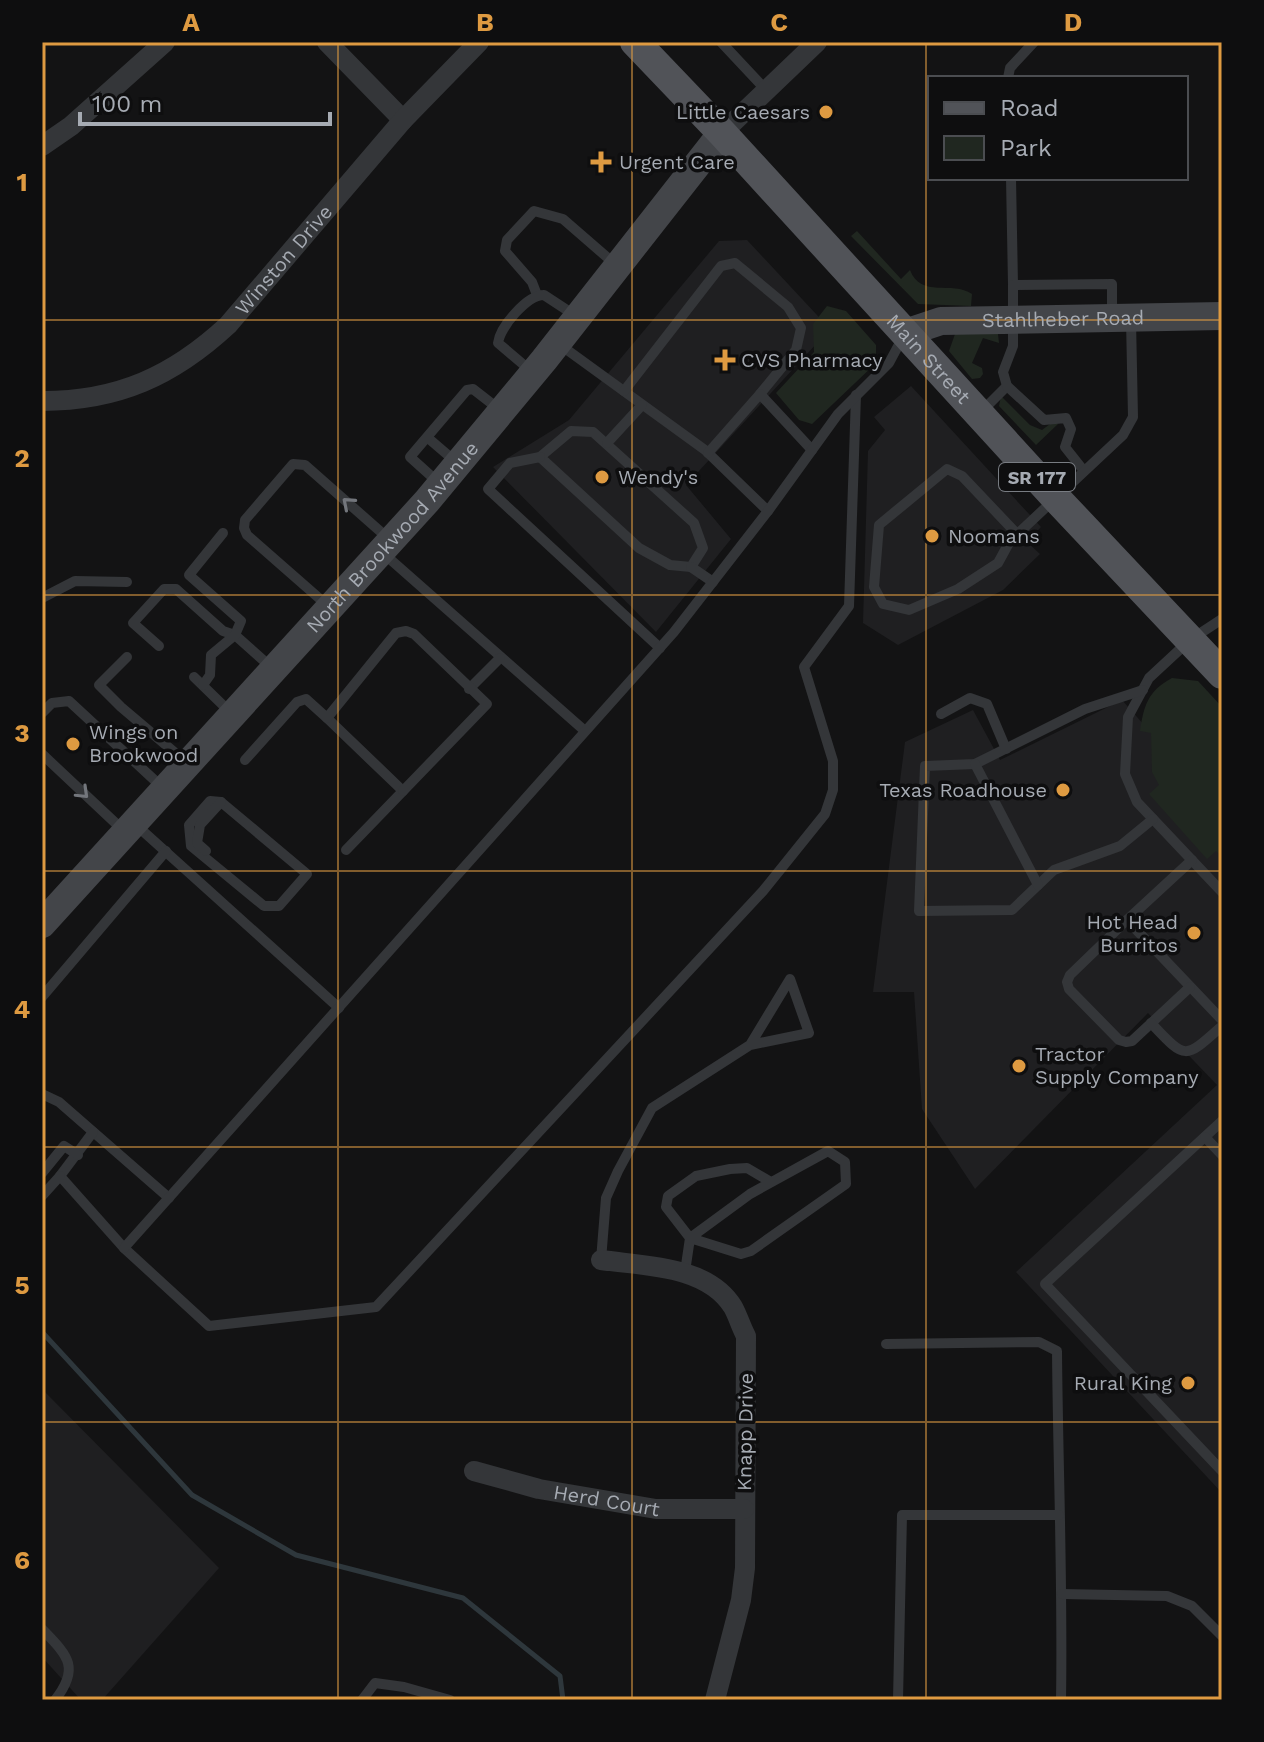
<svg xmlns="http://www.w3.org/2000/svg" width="1264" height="1742" font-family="'Work Sans',sans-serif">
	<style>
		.built { fill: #1f1f21 }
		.green { fill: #202720 }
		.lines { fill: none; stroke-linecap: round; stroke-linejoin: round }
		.stream { stroke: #2e373c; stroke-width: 5 }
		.lane { stroke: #343639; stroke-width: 10 }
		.street { stroke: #343639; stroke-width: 20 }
		.secondary { stroke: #434549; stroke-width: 28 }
		.primary { stroke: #515358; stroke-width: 30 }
		.oneway { stroke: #73767c }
		.grid { fill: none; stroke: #de9a41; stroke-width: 2; stroke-opacity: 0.55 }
		.poi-dot { fill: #de9a41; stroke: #0e0e0f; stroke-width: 3 }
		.labels { text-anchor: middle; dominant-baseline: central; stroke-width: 7; stroke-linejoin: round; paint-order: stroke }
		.shield { fill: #0e0e0f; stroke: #787c82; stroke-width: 2 }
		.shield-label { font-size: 18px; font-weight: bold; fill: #a6abb3 }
		.poi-label { font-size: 20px; fill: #a6abb3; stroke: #0e0e0f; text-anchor: start }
		.street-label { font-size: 20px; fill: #a6abb3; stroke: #0e0e0f }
		.neatline { fill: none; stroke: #de9a41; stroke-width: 3 }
		.grid-label { font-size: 26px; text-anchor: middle; font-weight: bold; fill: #de9a41 }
	</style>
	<rect width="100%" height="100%" fill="#131314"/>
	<g class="built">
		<polygon points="747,240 830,329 686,485 731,539 656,632 493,467 569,420 719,241"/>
		<polygon points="911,386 1041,527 1027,542 1040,554 1003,590 898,645 863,623 868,451 885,430 874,417"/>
		<polygon points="1122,700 1222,813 1222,1493 1016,1272 1217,1085 1148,1013 975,1189 922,1109 914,992 873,992 905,742 973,710 1000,760"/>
		<polygon points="42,1389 219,1568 102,1700 81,1700 42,1657"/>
	</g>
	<g class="green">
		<path d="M 857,231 L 901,279 L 910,270 C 921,299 952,280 972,294 L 971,306 L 918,304 L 851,236 Z"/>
		<polygon points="827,306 846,311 876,345 876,363 812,424 799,420 776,393 814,352 813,324"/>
		<polygon points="955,334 998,334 999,343 983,338 972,363 982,368 983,374 980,378 972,379 949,351"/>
		<polygon points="1001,396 1030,425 1042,430 1054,421 1058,424 1036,445 999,406"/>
		<path d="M 1172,678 L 1198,681 L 1222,707 L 1222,857 L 1216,851 L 1207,859 L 1149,794 L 1159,785 L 1152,772 L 1151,733 L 1140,731 C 1144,705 1148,691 1172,678 Z"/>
	</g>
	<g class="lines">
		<polyline class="stream" points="42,1332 192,1495 296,1555 463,1598 560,1676 563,1700"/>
		<g class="lane">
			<polyline points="721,42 766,90"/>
			<polyline points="1008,78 1010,68 1034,42"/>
			<polyline points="1011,178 1013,285"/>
			<polyline points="537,295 532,282 505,251 507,240 534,211 563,219 616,265"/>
			<polyline points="559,344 705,450 768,511"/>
			<path d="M 531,371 L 498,343 C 500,327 527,295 544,295 L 576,316"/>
			<polyline points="624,391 721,266 735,263 788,307 801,328 796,350 760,394"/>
			<polyline points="980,413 1007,386"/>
			<polygon points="571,431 593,432 694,523 703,548 691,567 670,565 639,548 540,457"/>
			<polyline points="428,438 456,462"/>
			<polyline points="607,443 642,405"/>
			<polyline points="708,453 760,394 812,450"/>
			<polyline points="540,457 510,463 488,489 660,648"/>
			<polyline points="1084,471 1065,447 1071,429 1066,418 1044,420 1007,386 1003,372 1013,346 1013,285 1112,284 1112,316"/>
			<polyline points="440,484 410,457 467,390 473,389 500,410"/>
			<polyline points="1017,534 962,476 947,469 879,525 874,587 883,604 909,610 958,589 998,563 1010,541 1123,435 1133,417 1131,320"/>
			<polyline points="383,553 585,731"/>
			<polyline points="691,567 713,582"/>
			<polyline points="42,598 75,581 127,582"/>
			<polyline points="328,606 247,535 244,528 245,520 293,464 305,465 390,540"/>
			<polyline points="1222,619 1190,640 1149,678 1128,717 1125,774 1137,802 1222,892"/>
			<polyline points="159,646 133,623 164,589 176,589 223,631 235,635 272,668"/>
			<polyline points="127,657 99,685 121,707 186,762"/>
			<polyline points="194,677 231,713"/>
			<polyline points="203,685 210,675 211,655 235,635 241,621 189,575 223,533"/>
			<polyline points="469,689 500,658"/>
			<polyline points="1143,690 1085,709 975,764 925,766 919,911 1012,910 1054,870 1120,846 1153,819"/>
			<polyline points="42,713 52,703 69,701 163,788"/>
			<polyline points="941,714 970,698 987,704 1006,749"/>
			<polyline points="327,718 403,791 346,850"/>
			<polyline points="42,754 125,832"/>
			<polyline points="245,760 297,702 306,699 327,718 396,633 406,631 414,634 487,704 403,791"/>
			<polyline points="975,764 1038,885"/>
			<polygon points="210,801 221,802 307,874 279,906 264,906 191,846 189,825"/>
			<polyline points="135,824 339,1008"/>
			<polyline points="206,851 197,843 200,825 221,802"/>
			<polyline points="1192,860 1127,920 1222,1020"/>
			<polyline points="1127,920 1070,975 1067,982 1069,989 1119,1040 1126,1042 1132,1041 1190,987"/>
			<polyline points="42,997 166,851"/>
			<path d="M 1151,1023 C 1186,1060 1184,1060 1222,1026"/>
			<polyline points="42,1094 59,1102 169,1198"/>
			<polyline points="1222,1121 1045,1284 1222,1471"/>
			<polyline points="93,1132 60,1176 124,1248 209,1326 376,1307 763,891 825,814 833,790 833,761 804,667 849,606 856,395"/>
			<polyline points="1205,1137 1222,1155"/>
			<polyline points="42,1173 64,1146 78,1155"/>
			<polyline points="42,1196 60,1176"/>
			<polyline points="124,1248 674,632 768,511 838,414 889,363 904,335"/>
			<polyline points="601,1260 606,1198 618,1171 652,1108 750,1045 809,1033 790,979 750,1045"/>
			<polyline points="685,1272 690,1238 750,1194 828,1151 845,1162 846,1184 751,1251 741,1254 690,1238 666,1207 668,1196 696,1176 730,1169 747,1168 771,1182"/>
			<path d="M 886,1344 L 1039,1342 L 1057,1351 C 1058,1468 1063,1584 1061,1700"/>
			<polyline points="1062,1594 1167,1596 1192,1606 1222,1636"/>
			<path d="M 42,1629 C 67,1655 81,1667 55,1700"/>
			<polyline points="362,1700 375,1683 404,1687 450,1700"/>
			<polyline points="898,1700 902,1515 1059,1515"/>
		</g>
		<g class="street">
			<polyline points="327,42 403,120"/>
			<polyline points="722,133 817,42"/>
			<polyline points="42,146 71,126 165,42"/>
			<path id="s1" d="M 42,401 C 118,401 173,376 228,325 L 403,120 L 479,42"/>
			<path d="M 601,1260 C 644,1266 707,1265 733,1307 C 738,1316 741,1327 746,1336 L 745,1568 L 741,1600 L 715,1700"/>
			<path id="s2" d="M 474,1471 L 539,1489 L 656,1509 L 744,1509"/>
		</g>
		<g class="secondary">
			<path id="s3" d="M 905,333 L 941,321 L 1222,316"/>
			<path id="s4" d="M 42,924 L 427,501 L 544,360 L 722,133"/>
		</g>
		<path class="primary" id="s5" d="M 635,42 L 722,133 L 1055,497 L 1222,674"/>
	</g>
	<defs><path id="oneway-chevron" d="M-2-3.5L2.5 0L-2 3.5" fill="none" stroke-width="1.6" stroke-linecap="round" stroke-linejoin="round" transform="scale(2)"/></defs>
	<g class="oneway">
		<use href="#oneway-chevron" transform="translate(348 503) rotate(-139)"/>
		<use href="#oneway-chevron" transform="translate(83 793) rotate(44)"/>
	</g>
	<path class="grid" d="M 338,42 L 338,1700M 632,42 L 632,1700M 926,42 L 926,1700M 42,320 L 1222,320M 42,595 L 1222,595M 42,871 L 1222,871M 42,1147 L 1222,1147M 42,1422 L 1222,1422"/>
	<g class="poi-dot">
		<circle cx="826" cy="112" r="8"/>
		<path d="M597 150h8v8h8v8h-8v8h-8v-8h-8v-8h8z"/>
		<path d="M721 348h8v8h8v8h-8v8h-8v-8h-8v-8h8z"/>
		<circle cx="602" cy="477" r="8"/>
		<circle cx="932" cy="536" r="8"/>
		<circle cx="73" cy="744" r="8"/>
		<circle cx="1063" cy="790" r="8"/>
		<circle cx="1194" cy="933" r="8"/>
		<circle cx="1019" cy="1066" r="8"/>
		<circle cx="1188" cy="1383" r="8"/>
	</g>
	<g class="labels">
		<rect class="shield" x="999" y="463" width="76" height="28" rx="6"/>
		<g class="shield-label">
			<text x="1037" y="477">SR 177</text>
		</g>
		<g class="poi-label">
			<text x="810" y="112" text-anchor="end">Little Caesars</text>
			<text x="619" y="162">Urgent Care</text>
			<text x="741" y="360">CVS Pharmacy</text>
			<text x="618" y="477">Wendy's</text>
			<text x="948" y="536">Noomans</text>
			<text x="89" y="732">Wings on<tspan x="89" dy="23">Brookwood</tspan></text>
			<text x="1047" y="790" text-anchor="end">Texas Roadhouse</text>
			<text x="1178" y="922" text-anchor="end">Hot Head<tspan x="1178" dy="23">Burritos</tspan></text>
			<text x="1035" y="1054">Tractor<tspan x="1035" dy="23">Supply Company</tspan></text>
			<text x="1172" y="1383" text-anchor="end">Rural King</text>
		</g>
		<g class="street-label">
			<text stroke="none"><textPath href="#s1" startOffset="292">Winston Drive</textPath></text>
			<text stroke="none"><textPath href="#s3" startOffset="160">Stahlheber Road</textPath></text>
			<text stroke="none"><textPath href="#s5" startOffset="432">Main Street</textPath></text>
			<text stroke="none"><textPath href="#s4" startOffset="522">North Brookwood Avenue</textPath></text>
			<text transform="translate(745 1432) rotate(-89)">Knapp Drive</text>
			<text stroke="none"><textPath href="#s2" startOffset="136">Herd Court</textPath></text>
		</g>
	</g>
	<rect width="1264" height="1742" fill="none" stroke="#0e0e0f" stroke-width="88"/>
	<rect x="928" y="76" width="260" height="104" fill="#0e0e0f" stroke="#4b4d51" stroke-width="2"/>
	<rect x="944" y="102" width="40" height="12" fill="#515358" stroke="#4b4d51" stroke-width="2"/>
	<text x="1000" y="116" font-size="24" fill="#a6abb3">Road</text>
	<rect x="944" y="136" width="40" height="24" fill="#202720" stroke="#4b4d51" stroke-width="2"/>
	<text x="1000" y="156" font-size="24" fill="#a6abb3">Park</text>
	<path d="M80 112v12h250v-12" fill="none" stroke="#a6abb3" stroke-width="4"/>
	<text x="92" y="112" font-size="24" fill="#a6abb3" stroke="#0e0e0f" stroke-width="6" paint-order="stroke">100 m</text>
	<rect x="44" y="44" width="1176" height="1654" class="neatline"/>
	<g class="grid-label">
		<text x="191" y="31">A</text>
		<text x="485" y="31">B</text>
		<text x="779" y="31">C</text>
		<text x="1073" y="31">D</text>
		<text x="22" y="191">1</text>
		<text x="22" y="467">2</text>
		<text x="22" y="742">3</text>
		<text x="22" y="1018">4</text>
		<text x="22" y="1294">5</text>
		<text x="22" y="1569">6</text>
	</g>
</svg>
